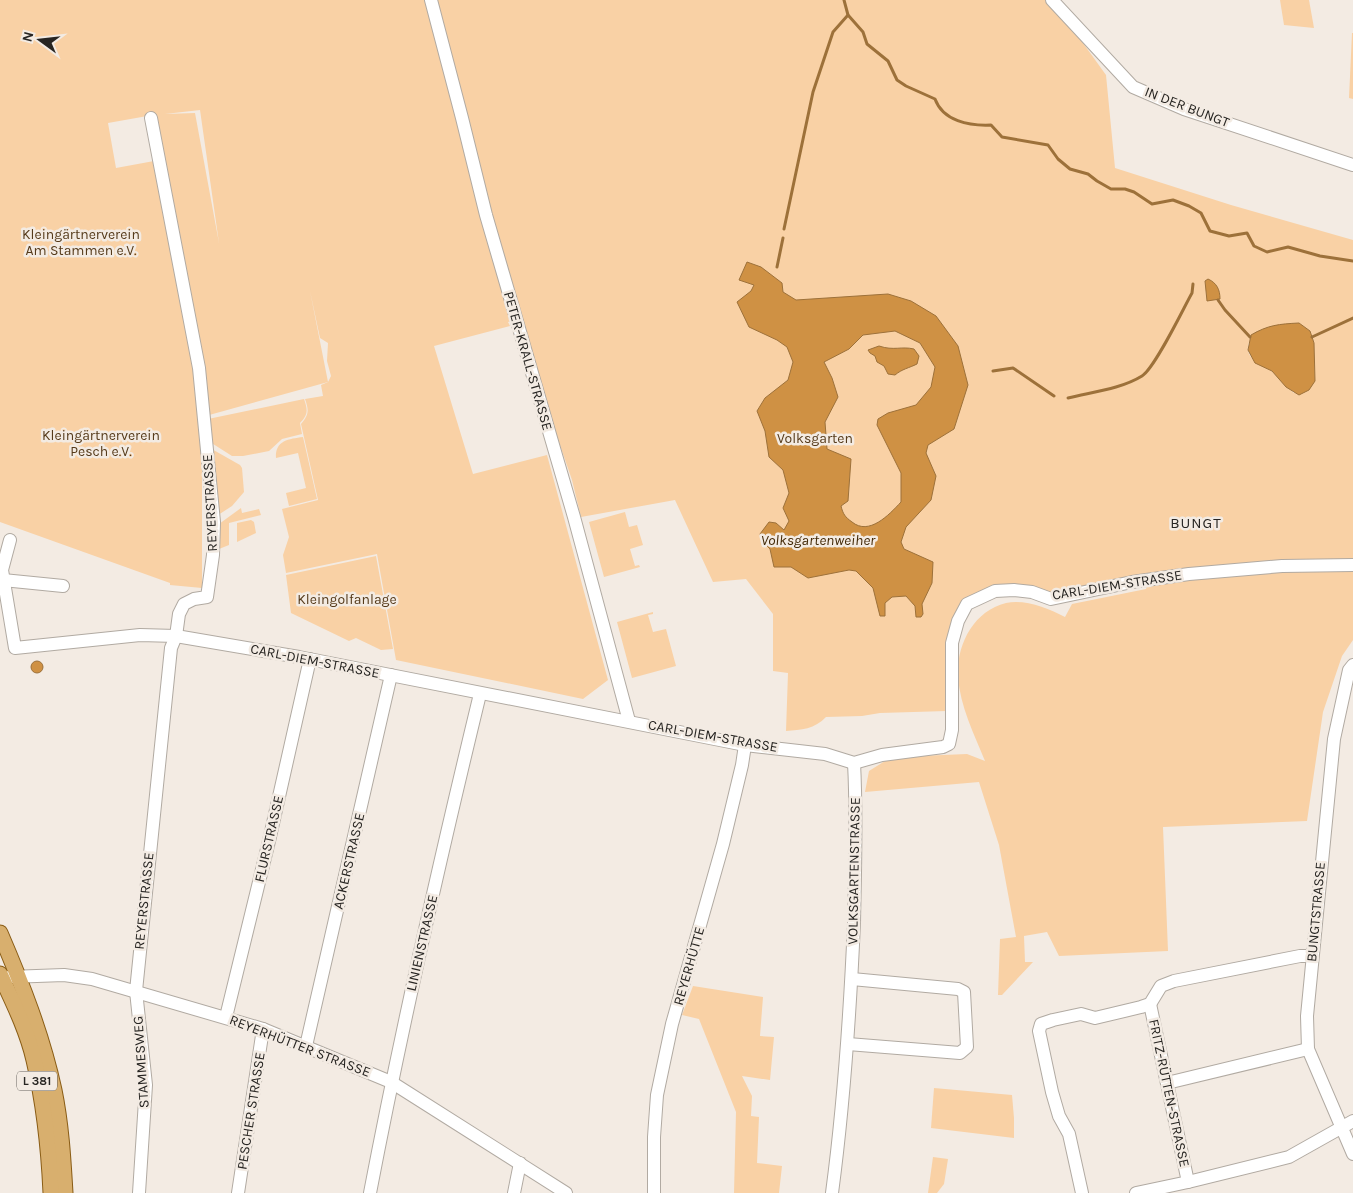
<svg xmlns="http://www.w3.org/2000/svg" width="1353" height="1193" font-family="Karla,sans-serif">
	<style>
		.green { fill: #f9d1a5; fill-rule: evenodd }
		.water { fill: #cf9144; stroke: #9d713a; fill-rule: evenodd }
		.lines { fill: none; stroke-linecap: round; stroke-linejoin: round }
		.stream { stroke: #9d713a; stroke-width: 3 }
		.minor-casing { stroke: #b1aaa2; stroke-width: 14 }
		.major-casing { stroke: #895c15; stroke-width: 17 }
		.minor { stroke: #fff; stroke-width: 12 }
		.major { stroke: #d8af6e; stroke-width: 15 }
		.labels { text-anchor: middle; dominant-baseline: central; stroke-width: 5; stroke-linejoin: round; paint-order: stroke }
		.shield { fill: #f3ebe3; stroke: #64605c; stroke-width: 1 }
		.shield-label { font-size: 12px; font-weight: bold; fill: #272522 }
		.street-label { font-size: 14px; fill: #272522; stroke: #f3ebe3 }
		.park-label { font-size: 14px; fill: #553a1a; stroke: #f3ebe3 }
		.neighbourhood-label { font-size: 15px; letter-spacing: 1px; fill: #272522; stroke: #f3ebe3 }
		.water-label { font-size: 15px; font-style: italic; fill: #432907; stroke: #f3ebe3 }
	</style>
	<rect width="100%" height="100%" fill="#f3ebe3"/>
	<g class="green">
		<path d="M 0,0 L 1052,0 L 1106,75 L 1115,168 L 1231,205 L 1353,240 L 1353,640 L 1342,656 L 1323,712 L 1307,821 L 1163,827 L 1168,951 L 1059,956 L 1047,932 L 1024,936 L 1025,962 L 1033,962 L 1002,995 L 998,995 L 1000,939 L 1016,937 L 999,845 L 979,782 L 865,792 L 869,771 L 885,761 L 896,757 L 967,754 L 985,761 C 974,734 960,706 958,677 C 956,646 973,611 1006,603 C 1025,599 1048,608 1065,617 L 1072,604 L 1146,589 L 1150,580 L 1051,599 L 995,591 L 962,612 L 947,711 L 880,713 L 862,716 L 826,717 C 815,729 801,730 786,731 L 788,673 L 773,671 L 773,614 L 746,579 L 713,582 L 675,500 L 581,517 L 572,480 L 517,320 L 508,322 L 510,326 L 434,346 L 473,474 L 547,455 L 608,680 L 583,699 L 396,660 L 377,554 L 286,573 L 283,555 L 289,537 L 282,509 L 318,500 L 301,424 C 309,415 309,410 305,399 L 323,396 L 321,385 L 328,382 L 202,417 L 202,588 L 170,585 L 170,583 L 0,522 ZM 200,110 L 219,243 L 195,113 L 165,114 ZM 153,115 L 154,161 L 116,168 L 108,123 ZM 310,291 L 320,338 L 328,343 L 327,361 L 331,376 L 328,382 ZM 1299,323 L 1310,331 L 1314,343 L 1315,381 L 1294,393 C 1286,387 1282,380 1274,373 C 1263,363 1241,360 1250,340 Z"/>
		<polygon points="1280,0 1309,0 1314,28 1284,25"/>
		<polygon points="1352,33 1353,33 1353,99 1349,98"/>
		<path d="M 304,399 C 308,410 308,415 300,423 L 302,434 L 282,439 L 269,451 L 243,456 L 232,456 L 210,442 L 208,419 Z"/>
		<path d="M 303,437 L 317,499 L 289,506 L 286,493 L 306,488 L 298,453 L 276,458 C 275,440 289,439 303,437 Z"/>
		<polygon points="210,448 240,465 242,468 244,492 232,506 215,517"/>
		<polygon points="241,508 242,513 259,509 261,515 229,523 229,545 219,549 219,524"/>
		<polygon points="625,512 629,527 637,525 643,545 630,549 635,566 639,565 640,567 604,577 589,522"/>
		<polygon points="251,520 254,522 256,533 237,542 237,523"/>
		<polygon points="376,556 393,649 381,650 356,638 349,641 291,613 286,575"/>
		<polygon points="653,612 653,614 648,615 653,632 666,629 676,666 632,678 617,622"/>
		<polygon points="693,986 763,997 760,1036 774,1037 770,1080 742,1076 752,1096 751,1116 759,1117 757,1163 782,1166 779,1193 734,1193 736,1112 699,1019 682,1015"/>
		<polygon points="934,1088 1012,1095 1014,1118 1014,1138 931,1128"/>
		<polygon points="933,1157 948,1159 944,1184 937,1193 928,1193"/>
	</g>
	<g class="water">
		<path d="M 747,262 L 761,267 L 782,283 L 783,292 L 796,300 L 888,294 L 911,301 L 936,316 L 958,346 L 968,385 L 954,429 L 928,445 L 926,453 L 936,476 L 931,500 L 906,527 L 901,542 L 904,549 L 933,562 L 932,583 L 922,604 L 923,614 L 921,617 L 916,617 L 915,606 L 906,596 L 892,597 L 885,603 L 885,616 L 880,616 L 873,588 L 856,571 L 849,570 L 808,578 L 791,567 L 774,567 L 770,549 L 762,541 L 760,534 L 769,522 L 776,523 L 784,530 L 789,521 L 783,508 L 789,493 L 783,470 L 769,457 L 765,431 L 757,411 L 765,398 L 788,380 L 793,362 L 787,347 L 777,340 L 749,327 L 737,302 L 751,291 L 754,285 L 739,280 ZM 895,331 L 920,343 L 935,367 L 931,387 L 916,405 L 888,413 L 878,419 L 877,425 L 901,473 L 901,502 C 889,515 869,536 852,522 C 845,517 843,514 841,506 L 848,501 L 851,459 L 827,449 L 825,422 L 838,397 L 832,378 L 824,362 L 849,349 L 863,335 Z"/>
		<path d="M 1208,279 C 1217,283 1220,290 1220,299 L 1207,301 L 1205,281 Z"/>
		<path d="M 1299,323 L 1310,331 L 1314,343 L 1315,381 L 1309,390 L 1299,395 L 1286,387 L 1272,371 L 1255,363 L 1248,350 L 1251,335 C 1268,325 1279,324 1299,323 Z"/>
		<path d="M 879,346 C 894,351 901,346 914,349 L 919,356 L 917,364 C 909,368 902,369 895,375 L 888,374 L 884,366 L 877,362 L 875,356 L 870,353 L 868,350 Z"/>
		<circle cx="37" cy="667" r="6"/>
	</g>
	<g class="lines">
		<g class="stream">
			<path d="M 844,0 L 848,15 L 863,32 L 867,44 L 888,61 L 897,80 L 906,86 L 935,99 C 943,121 969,126 991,125 L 1002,137 L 1048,145 L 1058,159 L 1070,169 L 1088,174 L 1097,181 L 1111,189 L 1125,189 L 1134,192 L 1152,204 L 1173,200 L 1189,206 L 1201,213 L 1210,231 L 1229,236 L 1247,233 L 1254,246 L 1267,252 L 1288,247 L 1320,256 L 1353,261"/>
			<polyline points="784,229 813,92 833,32 848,15"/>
			<polyline points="777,267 783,238"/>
			<polyline points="1218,300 1225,310 1250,337"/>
			<polyline points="1312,337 1353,318"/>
			<polyline points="993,371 1013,368 1054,396"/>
			<path d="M 1068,398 C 1092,392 1121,389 1142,376 C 1155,368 1183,309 1192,293 L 1193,284"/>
		</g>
		<g class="minor-casing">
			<g id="minor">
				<polyline points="431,0 462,118 486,215 574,517 629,721"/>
				<polyline points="1052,0 1133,87 1184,109 1353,165"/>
				<polyline points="10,540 2,570 15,648 140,635 176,636 299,657 745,745 825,754 854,763 882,755 943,747 949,744 952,730 952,643 958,621 967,604 995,591 1014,590 1032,592 1051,599 1132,582 1189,574 1282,566 1353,565"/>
				<polyline points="3,580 63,586"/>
				<polyline points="1353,665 1349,670 1334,739 1307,1016 1308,1049 1353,1154"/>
				<polyline points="9,977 64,975 92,979 263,1029 391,1082 566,1193"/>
				<polyline points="1150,1004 1188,1182"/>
				<polyline points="226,1017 269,841 310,659"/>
				<polyline points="848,1044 960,1053 967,1047 964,992 958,989 852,979"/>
				<polyline points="306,1046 391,675"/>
				<polyline points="1167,1083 1308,1049"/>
				<polyline points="139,1193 146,1085 136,991 171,648 176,636 179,614 184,604 194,599 207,597 213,555 214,522 199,368 151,118"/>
				<polyline points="238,1193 263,1029"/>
				<path d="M 370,1193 C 402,1026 440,859 480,694"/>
				<polyline points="514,1193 520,1163"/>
				<polyline points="654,1193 654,1137 657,1095 672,1024 723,844 742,765 745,745"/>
				<path d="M 832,1193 C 844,1103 850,1014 854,923 C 855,870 857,817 854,763"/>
				<polyline points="1082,1193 1069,1134 1059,1116 1052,1092 1039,1031 1041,1024 1053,1020 1081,1014 1095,1018 1141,1007 1150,1004 1161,986 1174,981 1300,956 1312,956"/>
				<polyline points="1136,1193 1188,1182 1289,1157 1353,1121"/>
			</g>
		</g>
		<g class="major-casing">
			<g id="major">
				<path d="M 0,933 C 22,984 42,1035 54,1090 C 61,1124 63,1159 65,1193"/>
				<path d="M 0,974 C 13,1002 27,1030 34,1060 C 44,1103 49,1148 51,1193"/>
			</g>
		</g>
		<use href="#minor" class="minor"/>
		<use href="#major" class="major"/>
	</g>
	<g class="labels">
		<rect class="shield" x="17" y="1071.5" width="40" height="19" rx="4"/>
		<g class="shield-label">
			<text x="37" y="1081">L 381</text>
		</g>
		<g class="street-label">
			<text transform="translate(1187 107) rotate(21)">IN DER BUNGT</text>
			<text transform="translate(528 361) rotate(74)">PETER-KRALL-STRASSE</text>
			<text transform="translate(210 503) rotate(-93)">REYERSTRASSE</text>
			<text transform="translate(1117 585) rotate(-9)">CARL-DIEM-STRASSE</text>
			<text transform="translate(315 661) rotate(11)">CARL-DIEM-STRASSE</text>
			<text transform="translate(713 736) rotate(10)">CARL-DIEM-STRASSE</text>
			<text transform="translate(269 839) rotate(-77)">FLURSTRASSE</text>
			<text transform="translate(349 861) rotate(-77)">ACKERSTRASSE</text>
			<text transform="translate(854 871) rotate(-89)">VOLKSGARTENSTRASSE</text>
			<text transform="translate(144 901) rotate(-84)">REYERSTRASSE</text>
			<text transform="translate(1316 912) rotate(-85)">BUNGTSTRASSE</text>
			<text transform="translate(422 943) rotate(-77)">LINIENSTRASSE</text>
			<text transform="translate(689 966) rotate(-74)">REYERHÜTTE</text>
			<text transform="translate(300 1046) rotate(21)">REYERHÜTTER STRASSE</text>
			<text transform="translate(141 1062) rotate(-94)">STAMMESWEG</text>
			<text transform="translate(1169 1093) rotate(78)">FRITZ-RÜTTEN-STRASSE</text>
			<text transform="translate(251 1111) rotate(-81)">PESCHER STRASSE</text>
		</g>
		<g class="park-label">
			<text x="81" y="234">Kleingärtnerverein<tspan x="81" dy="16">Am Stammen e.V.</tspan></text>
			<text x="101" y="435">Kleingärtnerverein<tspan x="101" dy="16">Pesch e.V.</tspan></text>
			<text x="815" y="438">Volksgarten</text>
			<text x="347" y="599">Kleingolfanlage</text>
		</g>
		<g class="neighbourhood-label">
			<text x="1196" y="523">BUNGT</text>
		</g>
		<g class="water-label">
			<text x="818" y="540">Volksgartenweiher</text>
		</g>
	</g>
	<g transform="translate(40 40) rotate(285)" stroke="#f3ebe3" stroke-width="4" paint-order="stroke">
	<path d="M0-4L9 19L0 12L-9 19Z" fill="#272522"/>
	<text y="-8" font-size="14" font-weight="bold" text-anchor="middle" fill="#272522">N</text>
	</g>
</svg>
